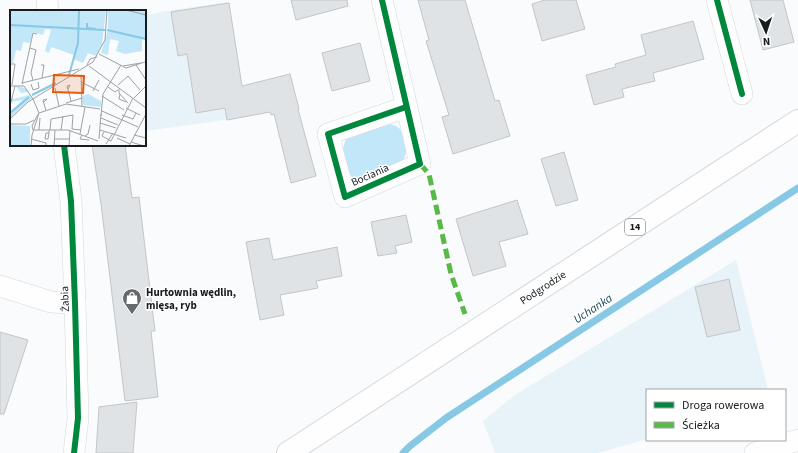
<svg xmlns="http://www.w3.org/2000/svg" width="798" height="453" font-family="'Source Sans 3',sans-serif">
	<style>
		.built { fill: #e7f3f9 }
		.green { fill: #c1e7f9 }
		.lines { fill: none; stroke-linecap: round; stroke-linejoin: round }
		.stream { stroke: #87c8e4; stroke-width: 7 }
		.building { fill: #dfe3e5; stroke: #c2c6c8 }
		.street-casing { stroke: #d4d8da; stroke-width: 22 }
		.primary-casing { stroke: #d4d8da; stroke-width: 24 }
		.street { stroke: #fefeff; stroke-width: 21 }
		.primary { stroke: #fefeff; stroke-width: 22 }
		.quiet { stroke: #58b947; stroke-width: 5; stroke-dasharray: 10 5; stroke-linecap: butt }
		.cycleway-casing { stroke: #fff; stroke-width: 8 }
		.cycleway { stroke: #00873e; stroke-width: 6 }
		.labels { text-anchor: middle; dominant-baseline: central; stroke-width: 3; stroke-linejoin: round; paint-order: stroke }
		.shield { fill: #fff; stroke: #5c6062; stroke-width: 1 }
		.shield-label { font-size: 10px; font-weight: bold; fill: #161c1f }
		.street-label { font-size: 11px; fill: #161c1f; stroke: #fff }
		.poi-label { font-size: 11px; font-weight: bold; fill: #161c1f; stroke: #fff; text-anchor: start }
		.water-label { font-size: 12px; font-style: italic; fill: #1d4556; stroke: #fff }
		.inset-river { fill: none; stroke: #87c8e4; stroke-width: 2 }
		.inset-road { fill: none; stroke: #9ea2a4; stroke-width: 1 }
		.view { fill: #e8590c; fill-opacity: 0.15; stroke: #e8590c; stroke-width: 2 }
		.inset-edge { fill: none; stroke: #161c1f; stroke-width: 2 }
	</style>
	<rect width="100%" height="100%" fill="#f9fbfc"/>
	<g class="built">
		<polygon points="228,2 247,117 145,131 145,16 165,11"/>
		<polygon points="736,260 768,390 647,390 647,439 598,453 495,453 483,421 515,395"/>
	</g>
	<path class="green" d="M 384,123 C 390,124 396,125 400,129 C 407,136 408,152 403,161 L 366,178 C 361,179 354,179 350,175 C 343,169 339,143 349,137 C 357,132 374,127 384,123 Z"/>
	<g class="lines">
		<polyline class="stream" points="403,453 410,446 446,418 798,188"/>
	</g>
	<g class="building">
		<polygon points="291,0 347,0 348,6 296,20"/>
		<polygon points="418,0 465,0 495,101 499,100 510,136 453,154 442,117 449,115 426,41 429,40"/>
		<polygon points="545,0 576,0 585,29 542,41 532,4"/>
		<polygon points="750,0 783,0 794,42 763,50"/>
		<polygon points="229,3 242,86 290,74 299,109 298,109 316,176 291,183 274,114 271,115 270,112 227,120 225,108 196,113 187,54 178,56 171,12"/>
		<polygon points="693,21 704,59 653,73 655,81 622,89 624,97 594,105 586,75 616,67 615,64 646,55 641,35"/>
		<polygon points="360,43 370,81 332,91 322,53"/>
		<polygon points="92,145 125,145 132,198 139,197 155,331 151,331 158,397 125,401 101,204"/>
		<polygon points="564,152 578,200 556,206 541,159"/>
		<polygon points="517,200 528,234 499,242 506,266 473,276 456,219"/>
		<polygon points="406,215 412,242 395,246 397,253 378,256 371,222"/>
		<polygon points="269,238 273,260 337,247 342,276 316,281 318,288 280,295 284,315 260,320 246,242"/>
		<polygon points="729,279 740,330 707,337 695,287"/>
		<polygon points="0,332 28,340 4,414 0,414"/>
		<polygon points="137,402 133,453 96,453 99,407"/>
	</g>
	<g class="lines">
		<g class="street-casing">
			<g id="street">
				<polyline points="47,0 48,11"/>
				<polyline points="382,0 420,164 345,197 328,134 406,107"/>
				<polyline points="717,0 742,94"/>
				<polyline points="64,145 71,201 75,303 78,418 74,453"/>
				<polyline points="0,286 51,302 75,303"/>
				<polyline points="755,453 798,440"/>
			</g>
		</g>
		<g class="primary-casing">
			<g id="primary">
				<path id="s1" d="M 288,453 L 798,121"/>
			</g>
		</g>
		<use href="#street" class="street"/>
		<use href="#primary" class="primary"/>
		<polyline class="quiet" points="420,164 429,174 451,274 465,314"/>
		<g class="cycleway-casing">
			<g id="cycleway">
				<polyline points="382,0 420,164 345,197 328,134 406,107"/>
				<polyline points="717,0 742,94"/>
				<polyline points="64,145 71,201 75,303 78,418 74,453"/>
			</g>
		</g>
		<use href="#cycleway" class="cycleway"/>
	</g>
	<defs>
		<g id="shop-pin" transform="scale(1)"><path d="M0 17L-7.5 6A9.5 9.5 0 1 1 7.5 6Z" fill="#656a6c" stroke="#fff"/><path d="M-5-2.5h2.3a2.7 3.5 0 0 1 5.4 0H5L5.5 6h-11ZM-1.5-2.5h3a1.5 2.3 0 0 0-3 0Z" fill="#fff"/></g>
	</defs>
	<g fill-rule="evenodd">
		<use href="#shop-pin" x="132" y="298"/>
	</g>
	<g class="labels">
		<rect class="shield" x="625" y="219" width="20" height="16" rx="3"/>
		<g class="shield-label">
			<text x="635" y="227">14</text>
		</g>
		<g class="street-label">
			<text transform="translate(370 175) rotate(-24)">Bociania</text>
			<text stroke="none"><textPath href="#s1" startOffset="304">Podgrodzie</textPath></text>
			<text transform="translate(65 299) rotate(-92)">Żabia</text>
		</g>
		<g class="poi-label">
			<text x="146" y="292">Hurtownia wędlin,<tspan x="146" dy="13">mięsa, ryb</tspan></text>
		</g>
		<g class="water-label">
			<text transform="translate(593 309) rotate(-33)">Uchanka</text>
		</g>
	</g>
	<g transform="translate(10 10)">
		<rect width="136" height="136" fill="#f9fbfc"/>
		<path d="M 0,0 L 96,0 L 92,35 L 86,46 L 78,43 L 73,53 L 63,49 L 64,45 L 41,37 L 39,43 L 35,41 L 41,20 L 35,19 L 33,25 L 23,22 L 20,33 L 13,32 L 11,41 L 6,40 L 3,53 L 1,53 ZM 98,0 L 136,0 L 136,30 L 132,29 L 132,41 L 115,44 L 106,41 L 109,31 L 100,29 L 98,45 L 91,43 L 98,20 ZM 5,75 L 17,79 L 22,88 L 0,108 L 0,102 L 13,90 L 1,92 L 3,86 L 3,89 L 20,85 L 18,82 L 11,83 ZM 78,84 L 91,91 L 91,97 L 73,95 L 72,86 ZM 0,115 L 20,116 L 20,136 L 0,136 Z" fill="#c1e7f9"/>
		<path class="inset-river" d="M 77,13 L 77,18 L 86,19M 0,15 L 95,20M 97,20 L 136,29M 59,65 L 68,33 L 69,0M 22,85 L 46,73M 0,103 L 19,87"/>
		<path class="inset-road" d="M 116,0 L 136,5M 20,38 L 26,40 L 21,63 L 23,70M 89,44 L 116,58 L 135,52M 0,54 L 5,54 L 2,75M 31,55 L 34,55 L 32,68M 77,55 L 80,49 L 87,47M 126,55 L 136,70M 79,56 L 136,98M 113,56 L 131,53M 71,65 L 72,96M 71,72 L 89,81M 12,73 L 69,59M 12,74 L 23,23 L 27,24M 21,74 L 23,80 L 29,78 L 28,72M 108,75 L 118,66 L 130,80M 0,76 L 14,76 L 23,89M 98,77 L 105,82 L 108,80M 45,78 L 49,96M 58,79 L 60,75 L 57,76 L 59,83 L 61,91M 109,79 L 109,83 L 118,93M 83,81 L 89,70M 110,84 L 109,89 L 116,92M 92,86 L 114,100M 124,88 L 136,76M 23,89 L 29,103M 34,92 L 37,89 L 33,90 L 36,101M 56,93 L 72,88M 0,96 L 5,76M 116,98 L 130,105M 92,101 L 128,117M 29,103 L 56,94 L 90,99M 112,105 L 123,109 L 126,103M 91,106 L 93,84 L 111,55M 91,108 L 108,115M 0,109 L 18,92 L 83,52 L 95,30 L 97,0M 90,113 L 106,118M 0,114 L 16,114 L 24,110M 23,120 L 58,120 L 88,131M 23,120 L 22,116 L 28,104M 29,120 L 30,108M 40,120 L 41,109 L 63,105 L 62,119 L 71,120M 51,120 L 53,106M 90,120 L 116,128M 94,122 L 92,126 L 101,131 L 123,88M 39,123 L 36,123 L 35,129 L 38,129 L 39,123 L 39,120M 70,124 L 75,97M 72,125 L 70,129 L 79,130M 124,125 L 136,128M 75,126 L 78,124 L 80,115M 107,128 L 120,134M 21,129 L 36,133 L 36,136 L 44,136M 45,129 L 59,129M 89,129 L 91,104M 121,132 L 134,136M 96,134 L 103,123M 21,136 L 22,125 L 29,103M 44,136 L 45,120M 59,136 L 60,120M 119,136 L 136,104"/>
		<path class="view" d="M 44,65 L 74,66 L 73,83 L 43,82 Z"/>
		<rect width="136" height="136" class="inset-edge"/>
	</g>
	<rect x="646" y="389" width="140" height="52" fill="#ffffff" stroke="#a2a4a5"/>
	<rect x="654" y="402" width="20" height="6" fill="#00873e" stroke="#a2a4a5"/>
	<text x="682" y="409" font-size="12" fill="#161c1f">Droga rowerowa</text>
	<rect x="654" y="422" width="20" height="6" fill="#58b947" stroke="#a2a4a5"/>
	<text x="682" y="429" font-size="12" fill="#161c1f">Ścieżka</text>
	<g transform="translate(766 32) rotate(177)" stroke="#ffffff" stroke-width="3" paint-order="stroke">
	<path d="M0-3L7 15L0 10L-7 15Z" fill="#161c1f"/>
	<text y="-6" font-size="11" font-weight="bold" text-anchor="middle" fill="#161c1f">N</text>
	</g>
</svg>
